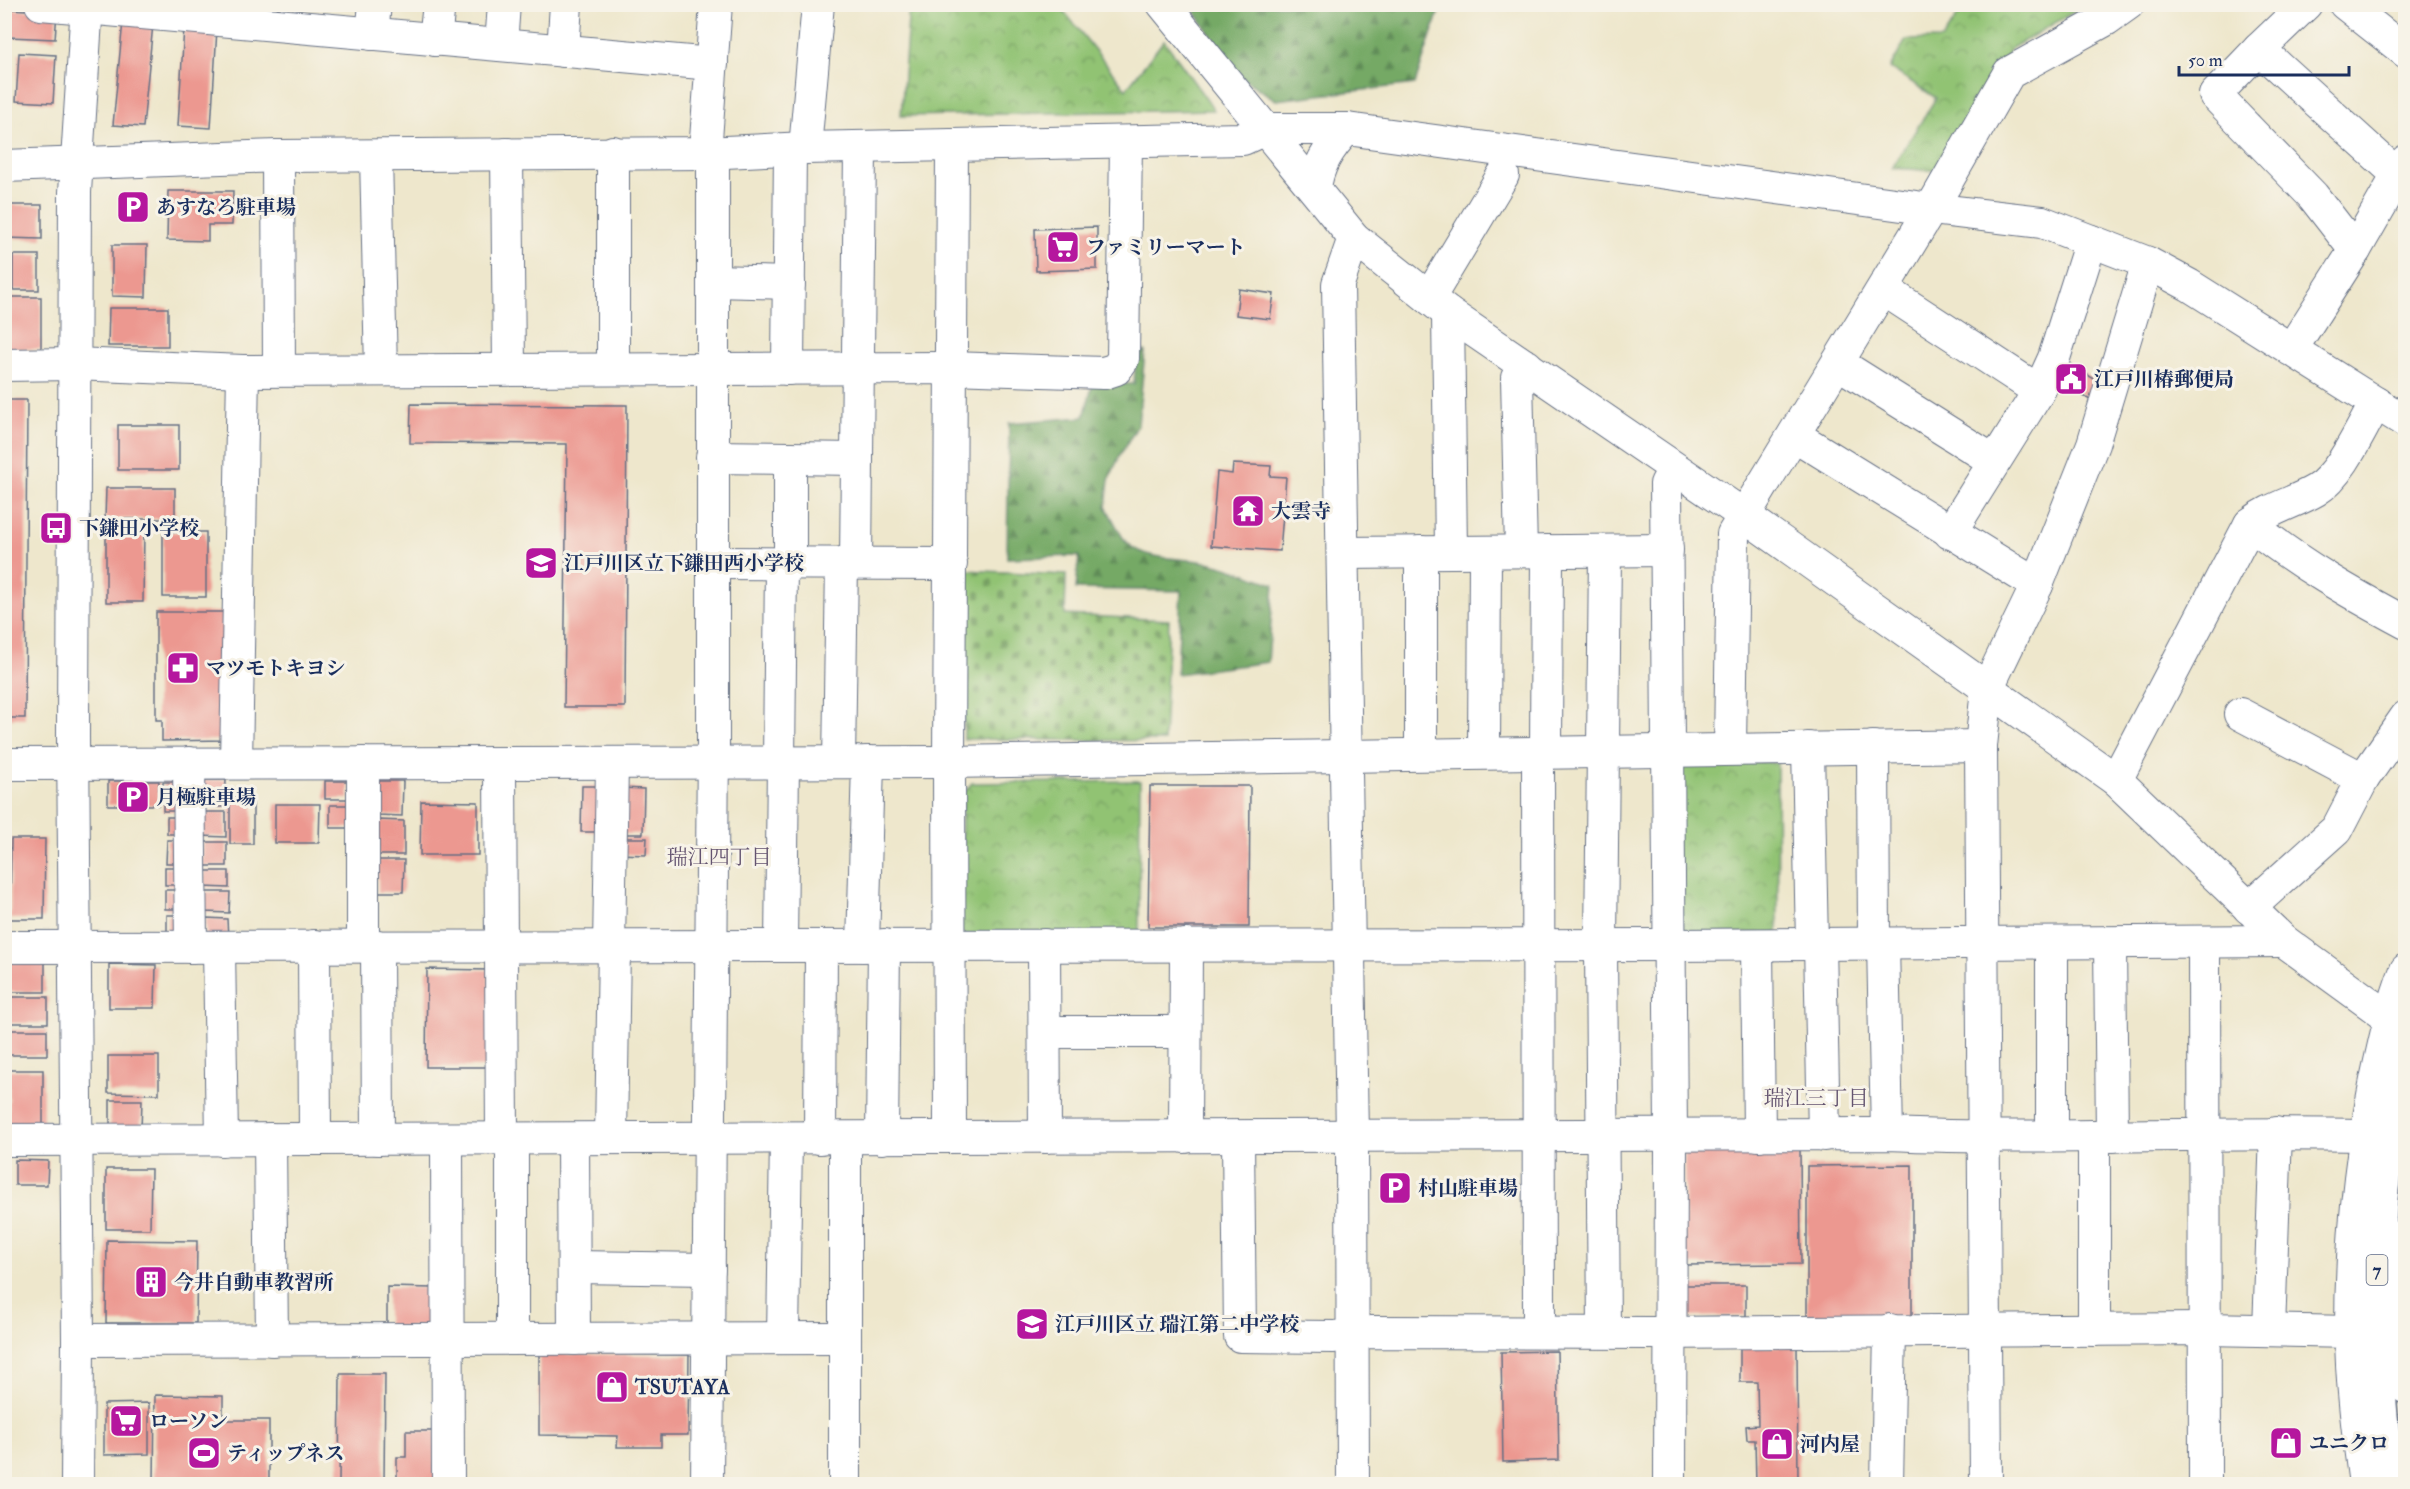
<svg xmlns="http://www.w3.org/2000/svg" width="2410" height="1489" font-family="'IM FELL Double Pica','Noto Serif JP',serif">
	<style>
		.forest { fill: url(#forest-firs); stroke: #486c62; stroke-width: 1.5 }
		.cemetery { fill: url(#cemetery-stones); stroke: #567968; stroke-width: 1.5 }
		.park { fill: url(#park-crowns); stroke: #567968; stroke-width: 1.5 }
		.building { fill: #ec9890 }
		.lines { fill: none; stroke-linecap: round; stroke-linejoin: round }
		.minor-casing { stroke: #656f84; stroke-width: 34 }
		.highway-casing { stroke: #656f84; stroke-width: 36 }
		.minor { stroke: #fff; stroke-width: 32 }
		.highway { stroke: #fff; stroke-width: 33 }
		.labels { text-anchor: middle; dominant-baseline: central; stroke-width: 6; stroke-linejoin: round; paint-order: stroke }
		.shield { fill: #f7f3e8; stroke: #5d6a87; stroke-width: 1.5 }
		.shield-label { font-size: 18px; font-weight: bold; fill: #1b2f5e }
		.poi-label { font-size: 20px; font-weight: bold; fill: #1b2f5e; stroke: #f7f3e8; text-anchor: start }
		.neighbourhood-label { font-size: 21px; fill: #645470; stroke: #f7f3e8 }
	</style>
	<defs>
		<pattern id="forest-firs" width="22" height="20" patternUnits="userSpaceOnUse" patternTransform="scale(1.5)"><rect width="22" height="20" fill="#74a965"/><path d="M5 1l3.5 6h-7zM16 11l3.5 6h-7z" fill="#5e8a56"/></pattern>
		<pattern id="cemetery-stones" width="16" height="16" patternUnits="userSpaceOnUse" patternTransform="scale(1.5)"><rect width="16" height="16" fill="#91c373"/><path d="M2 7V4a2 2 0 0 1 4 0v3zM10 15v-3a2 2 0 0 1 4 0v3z" fill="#769f62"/></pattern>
		<pattern id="park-crowns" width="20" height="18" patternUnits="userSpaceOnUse" patternTransform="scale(1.5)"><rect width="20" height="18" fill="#91c373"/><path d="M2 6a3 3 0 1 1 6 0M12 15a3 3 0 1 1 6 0" fill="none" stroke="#769f62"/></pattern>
	</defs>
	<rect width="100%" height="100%" fill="#f7f3e8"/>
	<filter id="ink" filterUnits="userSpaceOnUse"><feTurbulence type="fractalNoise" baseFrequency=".0167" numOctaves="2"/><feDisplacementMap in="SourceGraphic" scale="12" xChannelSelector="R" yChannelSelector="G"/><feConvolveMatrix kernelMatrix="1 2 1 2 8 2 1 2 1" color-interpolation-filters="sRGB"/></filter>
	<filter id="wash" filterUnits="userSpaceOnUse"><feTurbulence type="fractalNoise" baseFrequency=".008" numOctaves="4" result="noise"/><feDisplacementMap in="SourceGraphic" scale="24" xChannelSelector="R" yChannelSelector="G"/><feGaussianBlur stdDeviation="1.35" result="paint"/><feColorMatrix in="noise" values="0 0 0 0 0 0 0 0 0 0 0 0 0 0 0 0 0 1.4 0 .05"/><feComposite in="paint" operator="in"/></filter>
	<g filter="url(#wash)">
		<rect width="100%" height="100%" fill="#eee7cc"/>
		<g class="forest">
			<polygon points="1190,5 1441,5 1415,84 1276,100 1240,77"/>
			<path d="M 1136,351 L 1145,351 L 1138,425 L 1119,457 L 1109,480 L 1106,507 C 1111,515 1122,539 1127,543 C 1146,562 1186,557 1212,563 C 1233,568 1253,577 1274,584 L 1268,662 L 1177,674 L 1181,591 L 1076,589 L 1079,556 L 1007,558 L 1009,423 L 1084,417 L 1093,383 L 1134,384 Z"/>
		</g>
		<polygon class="cemetery" points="964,570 1066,575 1065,615 1169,620 1164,741 964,739"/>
		<g class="park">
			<polygon points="909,5 1059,5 1126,89 1164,40 1214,110 901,116"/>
			<polygon points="1965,5 2086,5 2010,49 1939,171 1892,168 1936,98 1890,68 1906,40 1942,39"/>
			<polygon points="1686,762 1777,762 1778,933 1686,934 1676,924 1676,775"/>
			<polygon points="1140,781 1139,936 966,936 958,929 963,793 972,783"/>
		</g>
		<g id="blocks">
			<g class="building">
				<polygon points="10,9 57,12 55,39 9,37"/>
				<polygon points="123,21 153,24 143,127 113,125"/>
				<polygon points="184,27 217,29 211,128 178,126"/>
				<polygon points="19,53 56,55 53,103 16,101"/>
				<polygon points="168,191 233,191 232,225 208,225 208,241 167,240"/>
				<polygon points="4,205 42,205 42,239 4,238"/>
				<polygon points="1097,227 1097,269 1036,271 1035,229"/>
				<polygon points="112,245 147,245 146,297 112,296"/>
				<rect x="13" y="255" width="26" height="35"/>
				<polygon points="1239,289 1274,294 1270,319 1236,315"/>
				<rect x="4" y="297" width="37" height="52"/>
				<polygon points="109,308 168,308 168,346 108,346"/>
				<polygon points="2065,361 2104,385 2093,402 2055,378"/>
				<polygon points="4,400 27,400 25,718 4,718"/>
				<polygon points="411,404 627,405 625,707 564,707 567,444 410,443"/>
				<rect x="118" y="425" width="61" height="45"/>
				<polygon points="1233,464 1271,466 1270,476 1286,477 1280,551 1211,546 1217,472 1232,474"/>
				<polygon points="106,488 175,488 175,519 105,519"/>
				<polygon points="106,531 144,531 143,602 106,602"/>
				<rect x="163" y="532" width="43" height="65"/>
				<polygon points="156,612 226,612 226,740 162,741 162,720 156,720"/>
				<polygon points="201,780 226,780 225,807 200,807"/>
				<polygon points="108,781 159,781 158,805 108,805"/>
				<rect x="325" y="781" width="24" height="18"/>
				<polygon points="377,781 403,781 402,816 377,815"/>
				<rect x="163" y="782" width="18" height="29"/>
				<polygon points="582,786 603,786 602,832 581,832"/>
				<polygon points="1150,786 1250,786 1249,927 1148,927"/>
				<polygon points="621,788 644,789 643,834 620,834"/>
				<rect x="230" y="797" width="23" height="47"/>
				<polygon points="421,801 478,802 478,855 420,855"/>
				<polygon points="275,804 320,804 319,843 275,843"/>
				<rect x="330" y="805" width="25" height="23"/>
				<polygon points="202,812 226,812 226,837 201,836"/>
				<rect x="167" y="817" width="16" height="17"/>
				<polygon points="378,820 404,821 404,855 378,855"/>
				<polygon points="618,838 647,838 646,855 618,854"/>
				<polygon points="11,839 45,839 44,919 10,919"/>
				<polygon points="167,840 184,840 183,863 166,863"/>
				<polygon points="203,842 227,842 227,866 202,866"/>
				<polygon points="378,860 404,860 403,892 378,892"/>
				<rect x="165" y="867" width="19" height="18"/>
				<polygon points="204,871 229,871 229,888 204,887"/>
				<rect x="165" y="890" width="21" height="19"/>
				<polygon points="205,892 230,892 229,913 205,912"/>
				<rect x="167" y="915" width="17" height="22"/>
				<polygon points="206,918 227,919 228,938 206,938"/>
				<polygon points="7,962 45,963 45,992 6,992"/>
				<polygon points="109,964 156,965 155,1008 109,1008"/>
				<polygon points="427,969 489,970 489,1067 426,1067"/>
				<rect x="4" y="997" width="44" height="26"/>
				<polygon points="7,1030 47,1030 47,1055 6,1055"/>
				<polygon points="108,1056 159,1056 159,1094 108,1093"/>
				<polygon points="9,1070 43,1070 43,1131 9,1130"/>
				<polygon points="110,1100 142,1100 141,1130 110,1130"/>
				<polygon points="1800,1147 1801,1264 1685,1265 1684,1149"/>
				<polygon points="15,1160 48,1161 47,1185 15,1185"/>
				<polygon points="1912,1165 1912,1317 1807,1318 1807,1166"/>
				<polygon points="106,1169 151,1169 150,1229 106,1229"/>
				<polygon points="107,1240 197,1241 196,1323 106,1323"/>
				<polygon points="1686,1285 1746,1285 1746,1316 1686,1317"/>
				<polygon points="387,1287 433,1288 433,1327 387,1327"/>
				<polygon points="1797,1346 1798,1484 1756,1484 1755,1440 1747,1440 1746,1426 1758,1425 1757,1382 1740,1382 1740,1347"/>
				<polygon points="1557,1351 1559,1460 1503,1462 1501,1352"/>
				<polygon points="539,1354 689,1355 688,1435 661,1435 661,1447 617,1447 618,1436 539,1435"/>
				<polygon points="340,1374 385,1374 384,1484 339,1484"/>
				<polygon points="155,1395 223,1396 223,1420 269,1420 269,1484 154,1484"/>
				<polygon points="149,1403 149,1454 104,1455 104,1404"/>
				<polygon points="406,1431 436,1431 436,1484 397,1484 397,1457 406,1457"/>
			</g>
		</g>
	</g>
	<g filter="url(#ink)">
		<use href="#blocks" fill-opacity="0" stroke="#656f84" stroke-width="1.5"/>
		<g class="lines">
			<g class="minor-casing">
				<g id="minor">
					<polyline points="41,4 712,64"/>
					<polyline points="1163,4 1354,238 1448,313 1745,516 2116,780 2284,941 2406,1030"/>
					<polyline points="2306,4 2259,49 2398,175"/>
					<polyline points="2345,4 2406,52"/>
					<polyline points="372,34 375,4"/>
					<polyline points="435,40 439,4"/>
					<polyline points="501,45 504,4"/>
					<polyline points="2259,49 2215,95 2313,196 2355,250"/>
					<polyline points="563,51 566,4"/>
					<polyline points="805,148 818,4"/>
					<polyline points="613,152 613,368"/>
					<polyline points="705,153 716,4"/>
					<polyline points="507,154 509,369"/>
					<polyline points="278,156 279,370"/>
					<polyline points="376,157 381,370"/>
					<polyline points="4,166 278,156 705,153 805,148 1243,139 1265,129 1347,129 1931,209 2042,222 2148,263 2189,285 2406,422"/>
					<path d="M 1315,189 C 1317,166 1331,145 1347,129"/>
					<polyline points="713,281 789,283"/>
					<polyline points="1883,289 2039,391"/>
					<polyline points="1429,298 1503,175"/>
					<polyline points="1448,313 1451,552"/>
					<polyline points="2291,350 2355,250 2406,161"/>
					<polyline points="1838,363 1994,461"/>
					<polyline points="4,365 74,364 243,371 951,368 1104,373 1116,369 1123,359 1126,142"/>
					<polyline points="788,369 790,149"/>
					<polyline points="1794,435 2037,585"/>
					<polyline points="712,457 857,459"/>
					<path d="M 2250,524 C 2299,564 2350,593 2406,623"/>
					<polyline points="1950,533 2039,391 2054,358 2091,241"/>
					<polyline points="1521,551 1517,378 1527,366"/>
					<polyline points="1421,552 1421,753"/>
					<polyline points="1343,553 1667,550"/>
					<polyline points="713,563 951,564"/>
					<polyline points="790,563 790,458"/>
					<polyline points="856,563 860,147"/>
					<polyline points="2240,714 2363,779"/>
					<polyline points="1873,747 1874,943"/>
					<polyline points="1808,748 1812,944"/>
					<polyline points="1730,749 1733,534 1931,209 2009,73 2107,19 2128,4"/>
					<polyline points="1546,751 1547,551"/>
					<polyline points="1538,752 1539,1332"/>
					<polyline points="1484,753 1485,552"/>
					<polyline points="779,762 781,563"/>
					<polyline points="839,762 842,563"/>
					<polyline points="189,763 191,947"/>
					<polyline points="236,763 243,371"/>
					<polyline points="363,763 363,946"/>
					<polyline points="500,763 502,1139"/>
					<polyline points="4,764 949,762 1981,746"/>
					<path d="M 2116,780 L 2250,524 C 2270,508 2294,503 2316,490 C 2341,475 2361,429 2376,403"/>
					<polyline points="2249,908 2337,829 2363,779 2406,717"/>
					<polyline points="2204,942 2205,1484"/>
					<polyline points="1883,943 1887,1134"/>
					<polyline points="2052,943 2052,1136"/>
					<polyline points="2110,943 2112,1136"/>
					<polyline points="1820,944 1824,1135"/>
					<polyline points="1044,945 1045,1137"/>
					<polyline points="1757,945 1759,1135"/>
					<polyline points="314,946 315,1139"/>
					<polyline points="377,946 378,1139"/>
					<polyline points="781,946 783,762"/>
					<polyline points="863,946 868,762"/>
					<polyline points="4,947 1669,945 2284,941"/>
					<polyline points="219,947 222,1140"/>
					<polyline points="609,947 612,763"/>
					<polyline points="1045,1032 1185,1032"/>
					<polyline points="950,1137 949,762 952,145"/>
					<polyline points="1185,1137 1186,945"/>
					<polyline points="1238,1137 1240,1336 1334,1337 1371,1332 1651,1333 2206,1329 2351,1332"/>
					<polyline points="611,1138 614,947"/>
					<polyline points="820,1138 821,946"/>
					<polyline points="882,1138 884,945"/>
					<polyline points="270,1139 272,1340"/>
					<polyline points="447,1139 448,1484"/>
					<polyline points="512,1139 512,1339"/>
					<polyline points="573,1139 574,1339"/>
					<path d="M 4,1140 L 1887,1134 C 2046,1141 2205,1131 2364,1135"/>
					<polyline points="574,1267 709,1269"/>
					<polyline points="2094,1330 2094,1137"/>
					<polyline points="2269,1330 2276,1133"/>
					<polyline points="1604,1332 1601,945 1605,551"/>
					<polyline points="783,1338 786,1138"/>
					<polyline points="78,1340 845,1338"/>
					<polyline points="77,1484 78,1340 73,736 75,192 87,4"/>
					<polyline points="707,1484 713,742 713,152"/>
					<polyline points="845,1484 845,1138"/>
					<polyline points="1353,1484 1352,1136 1338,284 1354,238"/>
					<polyline points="1670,1484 1671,1135 1666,484 1674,469"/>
					<polyline points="1887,1484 1890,1330"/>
					<polyline points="1986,1484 1981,746 1987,689 2037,585 2093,444 2148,263"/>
					<path d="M 2365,1484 C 2358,1434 2351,1381 2351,1330 C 2351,1246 2359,1162 2376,1080 C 2384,1043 2392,1005 2406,970"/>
				</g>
			</g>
			<g class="highway-casing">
				<g id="highway">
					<polyline points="2406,1235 2403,1294 2406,1387"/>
					<path d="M 2389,1484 C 2369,1344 2370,1196 2406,1058"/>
				</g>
			</g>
			<use href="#minor" class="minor"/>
			<use href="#highway" class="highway"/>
		</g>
	</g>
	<defs>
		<g id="parking-square" transform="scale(1.725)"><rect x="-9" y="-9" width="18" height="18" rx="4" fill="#b5179e" stroke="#f7f3e8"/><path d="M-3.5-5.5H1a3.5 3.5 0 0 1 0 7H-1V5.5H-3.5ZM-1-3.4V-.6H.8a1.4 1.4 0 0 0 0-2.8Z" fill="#fff"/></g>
		<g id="supermarket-square" transform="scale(1.725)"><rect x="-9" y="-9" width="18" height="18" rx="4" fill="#b5179e" stroke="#f7f3e8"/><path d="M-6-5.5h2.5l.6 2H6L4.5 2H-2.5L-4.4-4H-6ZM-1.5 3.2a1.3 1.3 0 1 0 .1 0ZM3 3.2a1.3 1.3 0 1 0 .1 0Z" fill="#fff"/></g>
		<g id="civic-square" transform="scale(1.725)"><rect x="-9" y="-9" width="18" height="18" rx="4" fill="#b5179e" stroke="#f7f3e8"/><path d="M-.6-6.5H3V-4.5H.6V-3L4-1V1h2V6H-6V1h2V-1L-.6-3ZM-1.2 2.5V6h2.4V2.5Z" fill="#fff"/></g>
		<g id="temple-square" transform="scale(1.725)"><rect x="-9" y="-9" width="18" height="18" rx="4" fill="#b5179e" stroke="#f7f3e8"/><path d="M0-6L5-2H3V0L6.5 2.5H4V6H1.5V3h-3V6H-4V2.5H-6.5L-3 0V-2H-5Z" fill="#fff"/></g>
		<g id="bus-square" transform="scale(1.725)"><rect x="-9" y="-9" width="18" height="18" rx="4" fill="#b5179e" stroke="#f7f3e8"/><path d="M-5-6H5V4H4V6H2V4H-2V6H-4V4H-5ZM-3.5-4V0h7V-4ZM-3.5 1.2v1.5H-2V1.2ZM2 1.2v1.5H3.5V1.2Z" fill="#fff"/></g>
		<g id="school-square" transform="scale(1.725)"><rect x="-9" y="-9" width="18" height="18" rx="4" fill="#b5179e" stroke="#f7f3e8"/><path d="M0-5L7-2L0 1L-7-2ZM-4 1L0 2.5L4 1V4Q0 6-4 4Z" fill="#fff"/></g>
		<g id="pharmacy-square" transform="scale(1.725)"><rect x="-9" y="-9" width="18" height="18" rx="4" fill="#b5179e" stroke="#f7f3e8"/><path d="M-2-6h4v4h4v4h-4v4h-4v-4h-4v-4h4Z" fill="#fff"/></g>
		<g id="building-square" transform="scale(1.725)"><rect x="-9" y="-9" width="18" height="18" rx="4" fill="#b5179e" stroke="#f7f3e8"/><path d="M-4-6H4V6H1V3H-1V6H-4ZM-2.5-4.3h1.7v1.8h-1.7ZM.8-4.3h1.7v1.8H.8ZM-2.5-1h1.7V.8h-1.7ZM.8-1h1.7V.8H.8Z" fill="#fff"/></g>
		<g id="shop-square" transform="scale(1.725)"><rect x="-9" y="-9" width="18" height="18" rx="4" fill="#b5179e" stroke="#f7f3e8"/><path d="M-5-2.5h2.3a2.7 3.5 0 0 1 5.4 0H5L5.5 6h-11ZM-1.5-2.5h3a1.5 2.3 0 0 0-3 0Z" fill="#fff"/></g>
		<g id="stadium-square" transform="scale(1.725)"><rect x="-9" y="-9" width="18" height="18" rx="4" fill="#b5179e" stroke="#f7f3e8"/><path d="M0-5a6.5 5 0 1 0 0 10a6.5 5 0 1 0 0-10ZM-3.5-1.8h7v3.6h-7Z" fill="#fff"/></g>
	</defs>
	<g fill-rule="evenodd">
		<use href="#parking-square" x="133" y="207"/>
		<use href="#supermarket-square" x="1063" y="247"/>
		<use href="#civic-square" x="2071" y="379"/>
		<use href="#temple-square" x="1248" y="511"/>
		<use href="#bus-square" x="56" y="528"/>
		<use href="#school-square" x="541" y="563"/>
		<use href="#pharmacy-square" x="183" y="668"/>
		<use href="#parking-square" x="133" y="797"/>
		<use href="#parking-square" x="1395" y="1188"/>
		<use href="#building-square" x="151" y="1282"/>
		<use href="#school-square" x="1032" y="1324"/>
		<use href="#shop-square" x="612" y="1387"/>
		<use href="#supermarket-square" x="126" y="1421"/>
		<use href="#shop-square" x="2286" y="1443"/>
		<use href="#shop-square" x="1777" y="1444"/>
		<use href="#stadium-square" x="204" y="1453"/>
	</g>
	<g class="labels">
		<rect class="shield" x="2366.5" y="1255" width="21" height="30" rx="4.5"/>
		<g class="shield-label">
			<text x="2377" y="1270">7</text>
		</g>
		<g class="poi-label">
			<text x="156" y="207">あすなろ駐車場</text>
			<text x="1086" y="247">ファミリーマート</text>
			<text x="2094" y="379">江戸川椿郵便局</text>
			<text x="1271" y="511">大雲寺</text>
			<text x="79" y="528">下鎌田小学校</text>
			<text x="564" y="563">江戸川区立下鎌田西小学校</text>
			<text x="206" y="668">マツモトキヨシ</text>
			<text x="156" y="797">月極駐車場</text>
			<text x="1418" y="1188">村山駐車場</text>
			<text x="174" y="1282">今井自動車教習所</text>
			<text x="1055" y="1324">江戸川区立 瑞江第二中学校</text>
			<text x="635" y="1387">TSUTAYA</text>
			<text x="149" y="1421">ローソン</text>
			<text x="2309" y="1443">ユニクロ</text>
			<text x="1800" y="1444">河内屋</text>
			<text x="227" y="1453">ティップネス</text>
		</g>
		<g class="neighbourhood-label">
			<text x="719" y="857">瑞江四丁目</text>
			<text x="1816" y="1098">瑞江三丁目</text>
		</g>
	</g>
	<rect width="2410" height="1489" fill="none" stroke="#f7f3e8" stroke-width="24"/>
	<path d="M2179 66v9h170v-9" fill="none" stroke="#1b2f5e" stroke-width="3"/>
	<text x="2188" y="66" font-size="18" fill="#1b2f5e" stroke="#f7f3e8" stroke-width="4.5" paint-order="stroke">50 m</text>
</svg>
